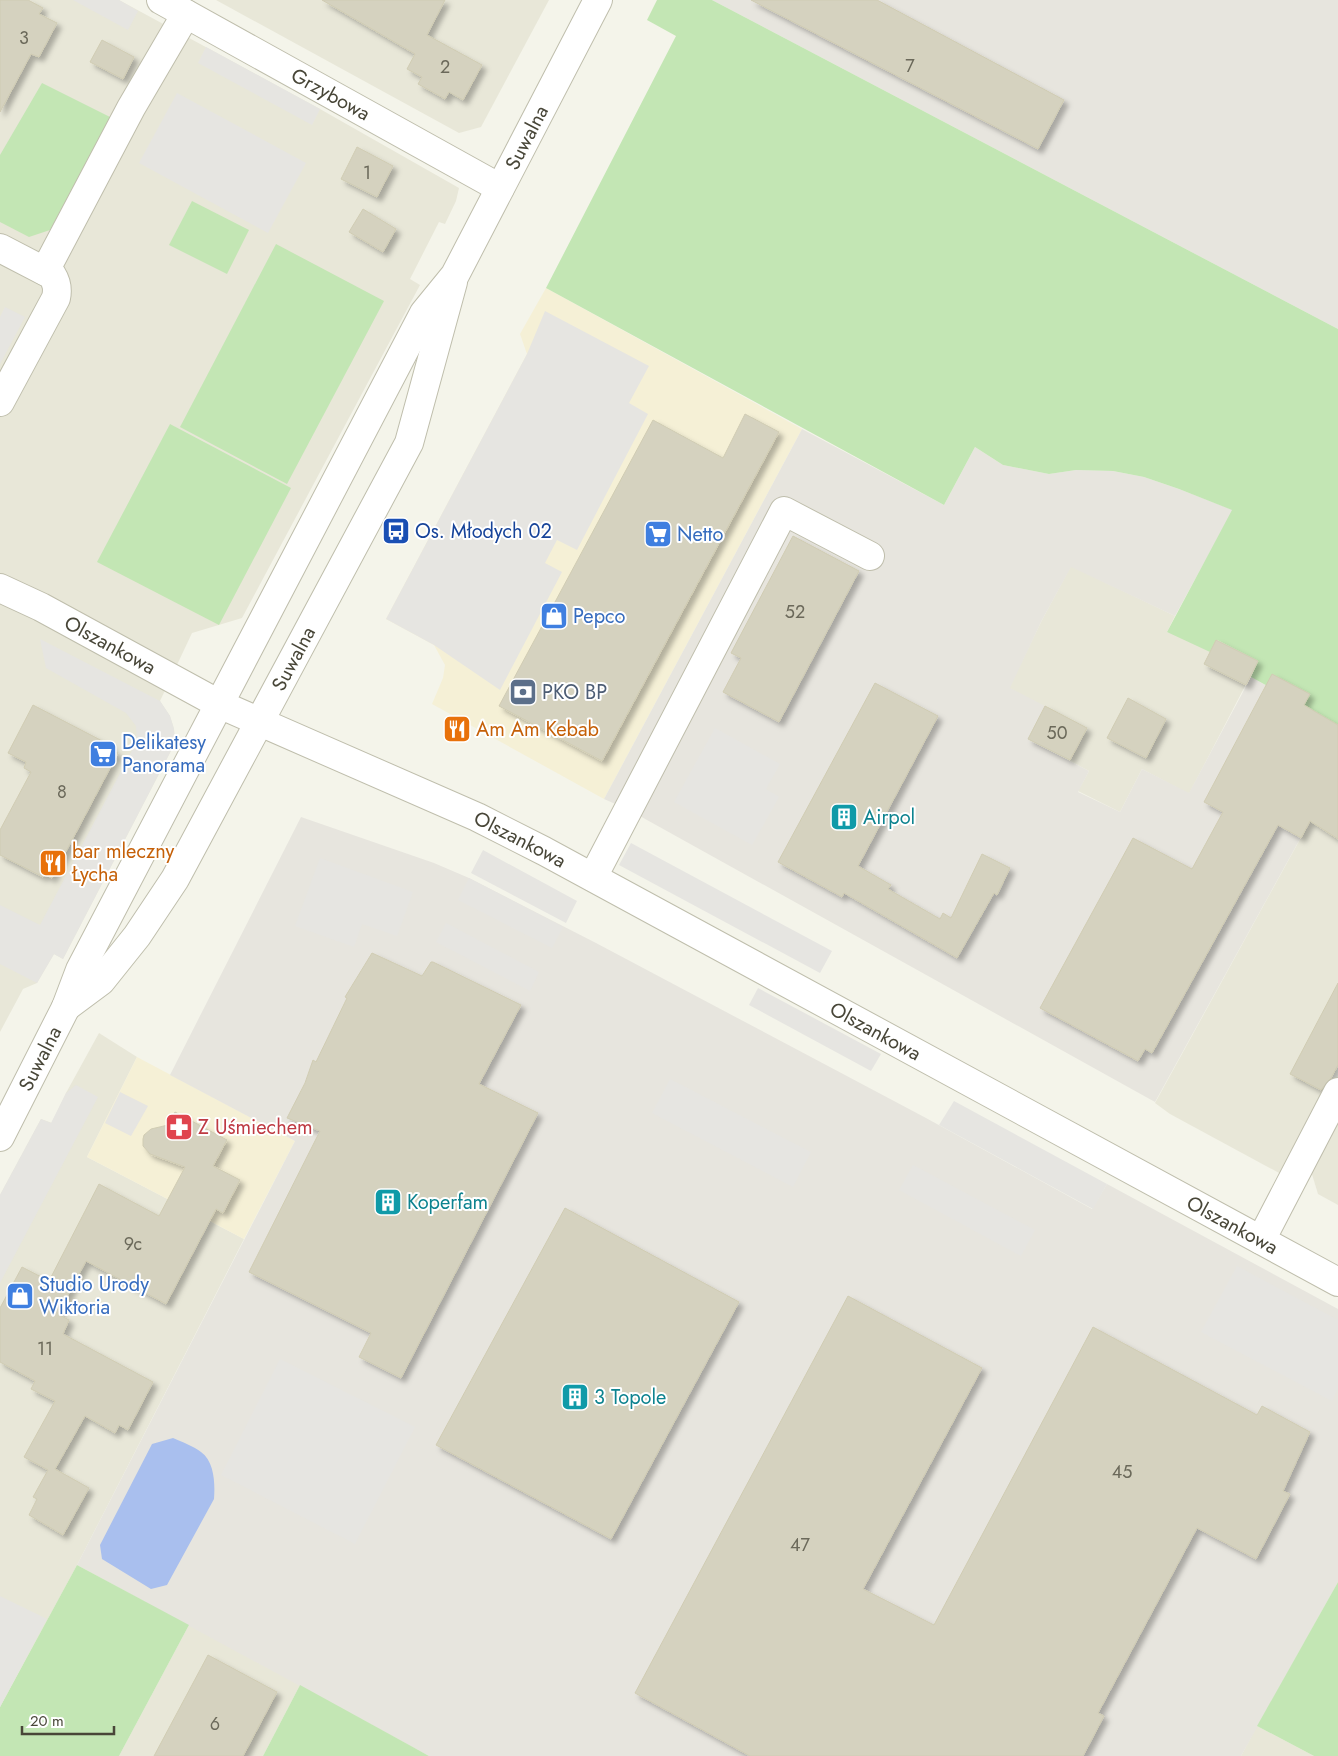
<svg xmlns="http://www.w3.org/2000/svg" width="1338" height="1756" font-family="Jost,sans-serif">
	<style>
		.residential { fill: #e8e7d8 }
		.commercial { fill: #f5f0d6 }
		.industrial { fill: #e7e5de }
		.green { fill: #c3e6b4 }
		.parking { fill: #e6e5e1 }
		.water { fill: #a9bfee }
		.building { fill: #d5d2bf; stroke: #d0ccb3; filter: url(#shadow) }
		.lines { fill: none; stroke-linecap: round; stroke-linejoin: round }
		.minor-casing { stroke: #bfbeac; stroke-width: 30 }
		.minor { stroke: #fff; stroke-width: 28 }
		.labels { text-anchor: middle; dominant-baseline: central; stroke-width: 4; stroke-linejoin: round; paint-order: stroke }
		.number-label { font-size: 18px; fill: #6b695a }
		.street-label { font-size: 20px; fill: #484638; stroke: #fff }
		.transit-label { font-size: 20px; fill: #164399; stroke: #fff; text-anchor: start }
		.shop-label { font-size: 20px; fill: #366cbe; stroke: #fff; text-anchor: start }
		.service-label { font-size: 20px; fill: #4e5e75; stroke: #fff; text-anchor: start }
		.food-label { font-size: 20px; fill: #c56008; stroke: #fff; text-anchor: start }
		.culture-label { font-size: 20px; fill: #0d838f; stroke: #fff; text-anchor: start }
		.health-label { font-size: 20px; fill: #be3a42; stroke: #fff; text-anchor: start }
	</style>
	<defs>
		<filter id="shadow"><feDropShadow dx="4.5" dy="4.5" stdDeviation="2.5" flood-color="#0004"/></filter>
	</defs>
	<rect width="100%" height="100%" fill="#f4f4ea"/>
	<g class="residential">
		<polygon points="0,0 119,0 320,109 459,188 456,201 445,224 439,222 410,279 420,285 242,618 192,633 160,701 170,716 174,729 175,743 63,959 54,954 37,983 23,989 0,1032"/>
		<polygon points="216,0 549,0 481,127 459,133"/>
		<polygon points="1071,566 1175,616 1167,632 1216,640 1258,661 1189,794 1142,769 1120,812 1078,791 1089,771 1028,739 1009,688 1042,620"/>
		<polygon points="1338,770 1338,1066 1281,1174 1170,1114 1155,1103"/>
		<polygon points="99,1033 137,1057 87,1157 244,1239 77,1565 0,1707 0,1195 41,1119 52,1123 66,1093"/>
		<polygon points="1338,1120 1338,1205 1318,1194 1311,1171"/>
		<polygon points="189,1625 300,1685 263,1756 119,1756"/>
		<polygon points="1257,1726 1314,1756 1241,1756"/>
	</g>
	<g class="commercial">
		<polygon points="546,288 802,429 604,799 432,704 443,678 445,665 434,645 386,619 527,354 520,334"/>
		<polygon points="137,1057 295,1141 244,1239 87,1157"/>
	</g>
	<g class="industrial">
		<polygon points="712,0 1338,0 1338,329"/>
		<polygon points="802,429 944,505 975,447 1003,465 1049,474 1076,470 1113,471 1144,477 1179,489 1233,510 1175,616 1071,567 1042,620 1010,688 1045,706 1028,739 1089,771 1078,792 1120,812 1142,769 1189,793 1251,677 1338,725 1338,770 1155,1102 629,810 604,799"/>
		<polygon points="301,817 434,863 469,878 596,943 926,1118 1092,1209 1107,1184 1338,1309 1338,1582 1241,1756 429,1756 77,1565 295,1141 170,1075"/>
	</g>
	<g class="green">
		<polygon points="657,0 712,0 1338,329 1338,725 1251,677 1258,661 1217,640 1210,652 1167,632 1232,510 1179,489 1144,477 1113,471 1076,470 1049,474 1003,465 975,447 944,505 546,288 676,36 647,20"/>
		<polygon points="42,83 112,118 50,230 29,237 0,222 0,155"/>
		<polygon points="192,201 249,230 227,274 169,245"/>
		<polygon points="276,244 384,301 287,484 180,427"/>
		<polygon points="170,424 291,488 219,625 97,562"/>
		<polygon points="77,1565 189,1625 119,1756 0,1756 0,1707"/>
		<polygon points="1338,1582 1338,1756 1314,1756 1257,1726"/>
		<polygon points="300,1685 411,1746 429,1756 263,1756"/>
	</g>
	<g class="parking">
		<polygon points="73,0 119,0 138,11 128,30"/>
		<polygon points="206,47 320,109 312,125 198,63"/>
		<polygon points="177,93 306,163 268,233 139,163"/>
		<polygon points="5,307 25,317 0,364 0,317"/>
		<polygon points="545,311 649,366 629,403 648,414 577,550 557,540 545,563 562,572 500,690 434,645 386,619 527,354"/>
		<polygon points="40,639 160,701 170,716 174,729 175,743 63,959 54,954 37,983 0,964 0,905 40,925 137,741 136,726 126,713 46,668"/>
		<polygon points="715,728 780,764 766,789 779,797 752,845 674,802"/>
		<polygon points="631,843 832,951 820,973 619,865"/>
		<polygon points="483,850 577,901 566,923 471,873"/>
		<polygon points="320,858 413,892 397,936 362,924 354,947 295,926"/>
		<polygon points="469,878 563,927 552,948 458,900"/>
		<polygon points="446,923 539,972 530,991 436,942"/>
		<polygon points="758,988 881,1054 871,1071 749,1005"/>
		<polygon points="670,1079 811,1152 793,1187 652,1113"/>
		<polygon points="76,1085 98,1097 0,1283 0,1195 41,1119 51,1123 66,1093"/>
		<polygon points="120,1092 148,1106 131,1136 105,1123"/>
		<polygon points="954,1101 1107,1184 1093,1209 939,1125"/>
		<polygon points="913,1165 1035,1230 1021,1256 899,1190"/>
		<polygon points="1237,1266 1338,1320 1338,1388 1332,1401 1201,1332"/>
		<polygon points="280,1359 415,1427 355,1544 221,1475"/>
		<polygon points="0,1596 47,1619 0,1707"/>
	</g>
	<path class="water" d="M 173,1438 C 182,1442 193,1446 201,1452 C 215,1462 215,1485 214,1499 L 167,1585 L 151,1589 L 102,1559 L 100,1545 L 152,1444 Z"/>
	<g class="building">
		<polygon points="0,0 28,0 43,8 39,14 57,23 39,57 31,54 0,112"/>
		<polygon points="322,0 445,0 427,35 482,65 463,100 449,92 445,99 418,84 422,77 407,69 415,54"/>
		<polygon points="751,0 877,0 1064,100 1038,149"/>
		<polygon points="102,40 134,57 123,79 90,62"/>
		<polygon points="357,147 393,166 377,197 341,179"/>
		<polygon points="363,209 396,229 383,252 349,232"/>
		<polygon points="745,414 779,432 602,761 499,706 653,420 723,458"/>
		<polygon points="793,536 859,571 779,722 723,692 741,658 731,653"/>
		<polygon points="1216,640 1258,661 1246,685 1204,664"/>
		<polygon points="1272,674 1310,694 1304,705 1338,725 1338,839 1310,821 1301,838 1278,825 1152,1053 1145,1049 1138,1061 1040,1008 1133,838 1192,869 1223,812 1204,802"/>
		<polygon points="875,683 938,716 858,866 891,885 888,889 940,919 943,913 951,918 982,854 1010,868 997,895 994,893 957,958 844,893 842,897 778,862"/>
		<polygon points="1128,698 1166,719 1146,758 1107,738"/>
		<polygon points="33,705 112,746 110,749 118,753 52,878 44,874 43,877 0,855 0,830 31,772 24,768 26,762 8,753"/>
		<polygon points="1045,706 1087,728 1070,760 1028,739"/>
		<polygon points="372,953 422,976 431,962 433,962 521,1005 479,1084 538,1113 401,1378 359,1357 371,1333 249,1272 320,1131 287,1118 305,1083 313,1060 316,1062 347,998 345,997"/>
		<polygon points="1338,983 1338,1065 1331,1078 1321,1090 1290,1074"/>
		<polygon points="175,1112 227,1140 213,1166 240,1180 223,1213 216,1209 166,1304 86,1261 58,1314 69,1320 63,1334 153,1382 128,1430 119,1425 115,1433 85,1416 55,1469 89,1488 63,1535 29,1515 37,1499 33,1497 48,1470 24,1457 55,1401 31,1389 35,1381 0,1362 0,1308 22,1267 49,1281 99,1184 159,1216 185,1167 150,1154 143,1146 143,1139 144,1135 151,1129 168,1125"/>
		<polygon points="565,1208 739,1302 611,1539 436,1445"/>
		<polygon points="848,1296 982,1368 863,1589 934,1625 1093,1327 1257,1415 1262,1406 1310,1432 1283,1491 1290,1494 1256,1559 1197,1528 1098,1713 1104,1716 1083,1756 750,1756 635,1693"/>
		<polygon points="208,1655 277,1692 243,1756 154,1756"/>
	</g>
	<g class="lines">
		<g class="minor-casing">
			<g id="minor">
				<path id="s1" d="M 161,0 L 500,188"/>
				<path d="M 0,248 L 52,275 C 57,283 58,289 56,298 L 0,402"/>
				<polyline points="45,271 131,108 186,14"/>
				<path id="s2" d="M 0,588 L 41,607 L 219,704 L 477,817 L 544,851 L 1338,1282"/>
				<polyline points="593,877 784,511 870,556"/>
				<path id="s3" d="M 66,1007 L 101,981 L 137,936 L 175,879 L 409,443 L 453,282"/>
				<path id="s4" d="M 0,1137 L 66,1007 L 80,970 L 424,313 L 455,275 L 598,0"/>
				<polyline points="1261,1240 1338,1092"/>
			</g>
		</g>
		<use href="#minor" class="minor"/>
	</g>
	<defs>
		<g id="bus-square" transform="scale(1.4375)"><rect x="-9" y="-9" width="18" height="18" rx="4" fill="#1a4fb4" stroke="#fff"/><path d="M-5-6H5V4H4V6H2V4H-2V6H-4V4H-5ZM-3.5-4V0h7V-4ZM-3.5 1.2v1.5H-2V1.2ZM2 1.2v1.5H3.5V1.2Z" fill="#fff"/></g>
		<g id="supermarket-square" transform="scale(1.4375)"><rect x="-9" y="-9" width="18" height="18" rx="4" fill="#3f7fe0" stroke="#fff"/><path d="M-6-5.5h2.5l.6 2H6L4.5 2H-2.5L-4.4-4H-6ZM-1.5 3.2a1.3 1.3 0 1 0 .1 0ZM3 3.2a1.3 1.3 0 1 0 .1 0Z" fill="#fff"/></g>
		<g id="shop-square" transform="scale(1.4375)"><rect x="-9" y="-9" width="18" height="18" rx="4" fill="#3f7fe0" stroke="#fff"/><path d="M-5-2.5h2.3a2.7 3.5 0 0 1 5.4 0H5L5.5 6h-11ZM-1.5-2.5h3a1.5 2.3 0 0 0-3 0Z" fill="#fff"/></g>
		<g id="bank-square" transform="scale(1.4375)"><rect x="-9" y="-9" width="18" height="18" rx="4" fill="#5c6f8a" stroke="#fff"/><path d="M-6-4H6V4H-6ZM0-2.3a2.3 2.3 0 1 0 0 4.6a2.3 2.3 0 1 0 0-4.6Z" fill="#fff"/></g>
		<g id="restaurant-square" transform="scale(1.4375)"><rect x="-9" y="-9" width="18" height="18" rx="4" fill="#e8710a" stroke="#fff"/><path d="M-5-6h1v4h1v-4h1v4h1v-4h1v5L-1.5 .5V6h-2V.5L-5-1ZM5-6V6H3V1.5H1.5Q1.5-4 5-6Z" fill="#fff"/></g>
		<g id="building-square" transform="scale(1.4375)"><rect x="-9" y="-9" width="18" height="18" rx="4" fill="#0f9aa8" stroke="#fff"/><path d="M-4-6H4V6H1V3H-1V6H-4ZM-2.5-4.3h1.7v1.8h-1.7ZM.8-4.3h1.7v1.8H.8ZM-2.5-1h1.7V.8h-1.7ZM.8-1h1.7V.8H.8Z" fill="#fff"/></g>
		<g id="pharmacy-square" transform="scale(1.4375)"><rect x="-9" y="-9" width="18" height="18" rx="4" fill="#e0444e" stroke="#fff"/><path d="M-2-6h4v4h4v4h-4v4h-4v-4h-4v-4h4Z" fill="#fff"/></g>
	</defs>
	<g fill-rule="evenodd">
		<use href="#bus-square" x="396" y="531"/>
		<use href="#supermarket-square" x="658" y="534"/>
		<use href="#shop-square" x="554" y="616"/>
		<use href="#bank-square" x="523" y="692"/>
		<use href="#restaurant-square" x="457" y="729"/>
		<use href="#supermarket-square" x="103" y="754"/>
		<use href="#building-square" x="844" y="817"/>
		<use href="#restaurant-square" x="53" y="863"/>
		<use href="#pharmacy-square" x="179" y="1127"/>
		<use href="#building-square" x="388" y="1202"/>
		<use href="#shop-square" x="20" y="1296"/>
		<use href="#building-square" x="575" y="1397"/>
	</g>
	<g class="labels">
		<g class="number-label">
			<text x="24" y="38">3</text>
			<text x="910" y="66">7</text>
			<text x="445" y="67">2</text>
			<text x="367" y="173">1</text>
			<text x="795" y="612">52</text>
			<text x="1057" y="733">50</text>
			<text x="62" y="792">8</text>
			<text x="133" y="1244">9c</text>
			<text x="45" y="1349">11</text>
			<text x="1122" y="1472">45</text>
			<text x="800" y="1545">47</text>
			<text x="215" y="1724">6</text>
		</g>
		<g class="street-label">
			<text stroke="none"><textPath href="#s1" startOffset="194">Grzybowa</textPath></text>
			<text stroke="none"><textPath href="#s4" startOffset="1131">Suwalna</textPath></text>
			<text stroke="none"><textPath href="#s2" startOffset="124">Olszankowa</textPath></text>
			<text stroke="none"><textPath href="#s3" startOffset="420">Suwalna</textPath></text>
			<text stroke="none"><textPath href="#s2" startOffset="578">Olszankowa</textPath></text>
			<text stroke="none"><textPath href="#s2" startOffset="982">Olszankowa</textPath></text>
			<text stroke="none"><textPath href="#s4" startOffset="88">Suwalna</textPath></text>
			<text stroke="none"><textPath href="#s2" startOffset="1388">Olszankowa</textPath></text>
		</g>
		<g class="transit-label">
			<text x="415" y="531">Os. Młodych 02</text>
		</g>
		<g class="shop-label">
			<text x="677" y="534">Netto</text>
			<text x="573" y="616">Pepco</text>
			<text x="122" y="742">Delikatesy<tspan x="122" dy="23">Panorama</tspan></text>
			<text x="39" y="1284">Studio Urody<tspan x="39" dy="23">Wiktoria</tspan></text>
		</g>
		<g class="service-label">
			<text x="542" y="692">PKO BP</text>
		</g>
		<g class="food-label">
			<text x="476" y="729">Am Am Kebab</text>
			<text x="72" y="851">bar mleczny<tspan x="72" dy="23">Łycha</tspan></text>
		</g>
		<g class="culture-label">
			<text x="863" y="817">Airpol</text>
			<text x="407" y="1202">Koperfam</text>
			<text x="594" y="1397">3 Topole</text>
		</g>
		<g class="health-label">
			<text x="198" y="1127">Z Uśmiechem</text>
		</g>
	</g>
	<path d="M22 1726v8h92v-8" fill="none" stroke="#484638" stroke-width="2.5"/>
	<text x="30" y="1726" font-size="15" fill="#484638" stroke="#ffffff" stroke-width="4" paint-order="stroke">20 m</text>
</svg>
